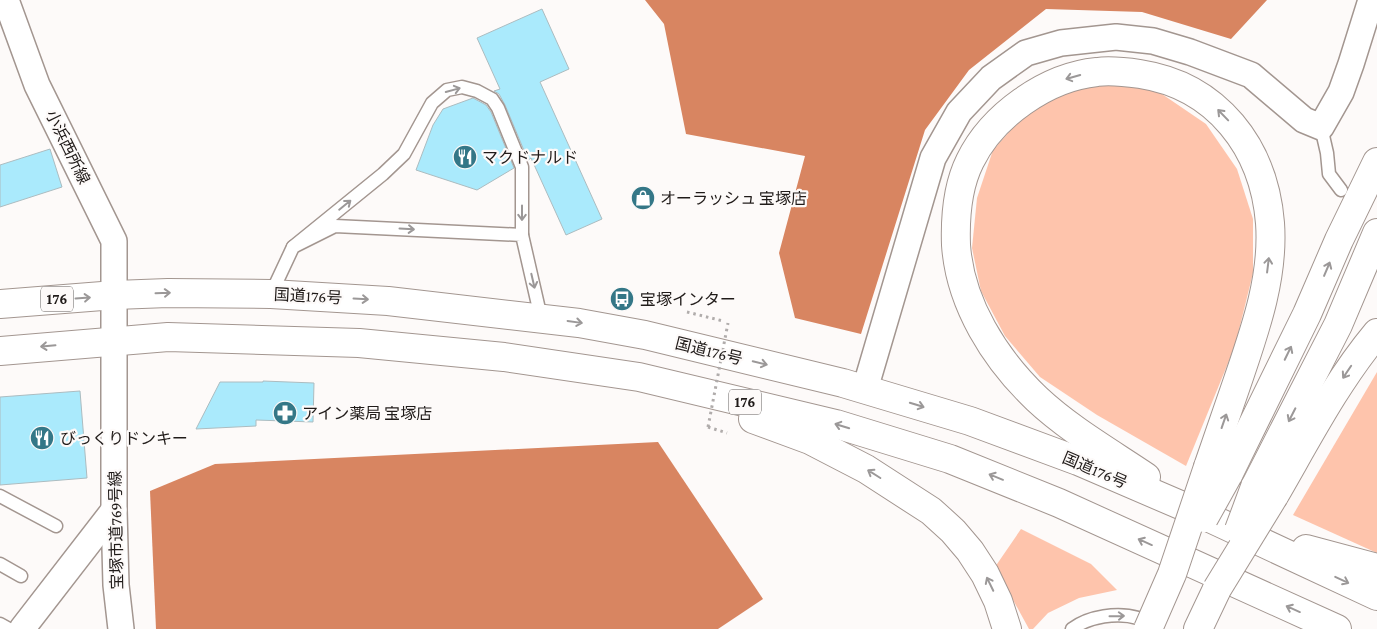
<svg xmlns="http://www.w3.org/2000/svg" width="1377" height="629" font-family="'Crimson Pro','Noto Sans JP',serif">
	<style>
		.green { fill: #fec4ac }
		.water { fill: #d88561 }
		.building { fill: #aaeafc; stroke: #acbcc0 }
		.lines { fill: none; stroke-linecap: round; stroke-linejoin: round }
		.lane-casing { stroke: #a39690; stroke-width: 15 }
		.street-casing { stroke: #a39690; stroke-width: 28 }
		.highway-casing { stroke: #a39690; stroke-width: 30 }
		.path { stroke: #b0acab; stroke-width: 3; stroke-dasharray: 2.5 4; stroke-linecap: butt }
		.lane { stroke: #fff; stroke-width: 12 }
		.street { stroke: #fff; stroke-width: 25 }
		.highway { stroke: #fff; stroke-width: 28 }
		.highway-bridge-casing { stroke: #a39690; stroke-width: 30; stroke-linecap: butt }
		.path-bridge { stroke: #b0acab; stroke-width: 3; stroke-dasharray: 2.5 4; stroke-linecap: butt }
		.highway-bridge { stroke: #fff; stroke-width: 28 }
		.oneway { stroke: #9b9898 }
		.labels { text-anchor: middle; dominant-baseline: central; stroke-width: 4.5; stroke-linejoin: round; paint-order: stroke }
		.shield { fill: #fdfaf9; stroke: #625e5c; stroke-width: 1 }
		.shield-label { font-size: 15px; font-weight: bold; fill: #201b19 }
		.street-label { font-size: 16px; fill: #201b19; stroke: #fdfaf9 }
		.poi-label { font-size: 16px; fill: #201b19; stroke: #fdfaf9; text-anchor: start }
	</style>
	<rect width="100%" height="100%" fill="#fdfaf9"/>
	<g class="green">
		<polygon points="1114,82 1159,92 1206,124 1237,169 1253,219 1253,273 1235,346 1186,466 1097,415 1040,377 1005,336 981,291 972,248 977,198 993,150 1027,112 1073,89"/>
		<polygon points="1377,372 1377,553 1293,515"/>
		<polygon points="1021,529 1091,564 1117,590 1079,598 1048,613 1033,629 1029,629 995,567"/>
	</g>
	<g class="water">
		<polygon points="645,0 1267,0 1231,39 1142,12 1046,9 969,70 925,130 861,334 795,318 779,253 805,156 686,134 664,24"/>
		<polygon points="658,442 763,599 718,629 156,629 150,491 215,464"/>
	</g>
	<g class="building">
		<polygon points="542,9 569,69 540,82 602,219 566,235 531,158 528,160 505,105 499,94 494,91 500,89 477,38"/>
		<polygon points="473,98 486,105 491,112 514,168 477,190 416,170 433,125 443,109"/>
		<polygon points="50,149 62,187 0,207 0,165"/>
		<polygon points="263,381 314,383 313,422 256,420 256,426 196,429 220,382 263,382"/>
		<polygon points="80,391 87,478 0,485 0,397"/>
	</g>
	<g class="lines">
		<g class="lane-casing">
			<g id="lane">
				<polyline points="1321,127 1327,153 1329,174 1341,190"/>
				<polyline points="293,247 383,174 404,154 432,103 447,90 462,87 477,91 492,99 498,108 522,167 522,235"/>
				<polyline points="271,294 293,247 335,226 522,235 541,318"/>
				<polyline points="0,496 56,526"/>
				<polyline points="0,564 21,576"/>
				<polyline points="0,624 9,629"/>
				<path d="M 1072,629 C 1089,616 1118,612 1138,618 C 1143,620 1148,623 1153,625"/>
			</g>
		</g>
		<g class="street-casing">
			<g id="street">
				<polyline points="6,0 37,85 114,241 114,510 116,585 121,629"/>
				<polyline points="865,389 933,158 959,112 991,78 1026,53 1061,43 1116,37 1153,41 1190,52 1251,75 1304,120 1321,127 1341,92 1351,64 1371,0"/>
				<polyline points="22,629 114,510"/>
			</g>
		</g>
		<g class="highway-casing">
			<g id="highway">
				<polyline points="0,304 115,295 168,293 271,294 388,301 579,323 645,335 843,383 970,421 1078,461 1199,513 1377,596"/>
				<polyline points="0,351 168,337 359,343 504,357 639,377 836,424 950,459 1059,503 1337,629"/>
				<polyline points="753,419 810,440 866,469 931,511 953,531 970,551 985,574 998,601 1007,629"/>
				<polyline points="1228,475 1307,314 1339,240 1377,162"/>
				<path d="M 1146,477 C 1109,452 1069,429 1037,399 C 995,359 960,304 956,245 C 955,217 957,187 970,161 C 992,116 1046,77 1097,72 C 1111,70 1126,72 1140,74 C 1217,86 1264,147 1270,223 C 1274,277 1255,330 1238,380 C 1228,409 1218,438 1208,467"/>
				<polyline points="1255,487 1338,325 1377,233"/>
				<path d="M 1274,496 C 1306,441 1336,382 1377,333"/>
				<polyline points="1306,549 1377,568"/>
				<polyline points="1198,629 1217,589"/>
			</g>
		</g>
		<g class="path">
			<polyline points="687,312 723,321"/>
			<polyline points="708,427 727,433"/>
		</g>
		<use href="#lane" class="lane"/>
		<use href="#street" class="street"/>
		<use href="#highway" class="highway"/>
		<g class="highway-bridge-casing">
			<g id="highway-bridge">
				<polyline points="1204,518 1228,475"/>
				<polyline points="1239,530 1255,487"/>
				<polyline points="1217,589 1274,496"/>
				<polyline points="1148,629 1172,574 1208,467"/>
			</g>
		</g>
		<polyline class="path-bridge" points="708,427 728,323"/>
		<use href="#highway-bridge" class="highway-bridge"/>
	</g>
	<defs><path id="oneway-shaft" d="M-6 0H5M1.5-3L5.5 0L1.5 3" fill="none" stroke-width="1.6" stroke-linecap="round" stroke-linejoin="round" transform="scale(1.25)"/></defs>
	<g class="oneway">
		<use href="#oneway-shaft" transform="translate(1073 77) rotate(164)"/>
		<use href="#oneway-shaft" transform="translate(453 90) rotate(-15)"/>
		<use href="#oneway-shaft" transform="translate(1223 115) rotate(-134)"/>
		<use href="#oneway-shaft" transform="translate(345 205) rotate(-39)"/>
		<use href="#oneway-shaft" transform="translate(522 213) rotate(90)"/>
		<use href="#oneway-shaft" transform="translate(407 229) rotate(3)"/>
		<use href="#oneway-shaft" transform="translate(1268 265) rotate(-83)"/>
		<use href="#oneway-shaft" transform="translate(1327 269) rotate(-67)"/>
		<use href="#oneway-shaft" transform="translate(533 281) rotate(77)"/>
		<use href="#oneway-shaft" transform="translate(163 293) rotate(-2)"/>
		<use href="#oneway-shaft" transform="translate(83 298) rotate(-4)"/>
		<use href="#oneway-shaft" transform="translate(361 299) rotate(3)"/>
		<use href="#oneway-shaft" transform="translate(575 322) rotate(8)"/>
		<use href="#oneway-shaft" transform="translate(48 346) rotate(175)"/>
		<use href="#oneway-shaft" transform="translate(1288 353) rotate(-64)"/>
		<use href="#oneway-shaft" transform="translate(760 363) rotate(14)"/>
		<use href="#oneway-shaft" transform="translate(1347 372) rotate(124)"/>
		<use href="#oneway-shaft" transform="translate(917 405) rotate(17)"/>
		<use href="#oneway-shaft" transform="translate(1292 415) rotate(117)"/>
		<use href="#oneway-shaft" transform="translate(1224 421) rotate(-71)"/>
		<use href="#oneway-shaft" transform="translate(842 426) rotate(-163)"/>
		<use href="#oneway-shaft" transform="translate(874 474) rotate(-148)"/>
		<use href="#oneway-shaft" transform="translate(996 477) rotate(-158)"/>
		<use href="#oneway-shaft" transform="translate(1145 542) rotate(-156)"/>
		<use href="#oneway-shaft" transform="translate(1342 580) rotate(25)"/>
		<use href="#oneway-shaft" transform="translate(990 584) rotate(-116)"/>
		<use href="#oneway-shaft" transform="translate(1293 609) rotate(-156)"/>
		<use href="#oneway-shaft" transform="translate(1117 616) rotate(-1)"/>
	</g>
	<defs>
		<g id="restaurant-disc" transform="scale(1.25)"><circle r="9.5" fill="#347787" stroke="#fdfaf9"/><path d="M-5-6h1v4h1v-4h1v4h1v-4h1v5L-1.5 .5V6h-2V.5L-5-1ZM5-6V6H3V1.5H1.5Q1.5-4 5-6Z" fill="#fff"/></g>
		<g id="shop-disc" transform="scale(1.25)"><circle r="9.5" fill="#347787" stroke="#fdfaf9"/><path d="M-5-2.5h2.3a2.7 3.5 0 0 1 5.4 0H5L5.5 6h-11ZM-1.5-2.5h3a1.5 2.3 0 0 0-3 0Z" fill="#fff"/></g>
		<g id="bus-disc" transform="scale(1.25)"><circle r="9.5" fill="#347787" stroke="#fdfaf9"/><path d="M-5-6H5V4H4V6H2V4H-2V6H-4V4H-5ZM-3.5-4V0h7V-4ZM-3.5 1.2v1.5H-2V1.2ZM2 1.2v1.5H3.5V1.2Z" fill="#fff"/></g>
		<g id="pharmacy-disc" transform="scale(1.25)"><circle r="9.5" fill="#347787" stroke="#fdfaf9"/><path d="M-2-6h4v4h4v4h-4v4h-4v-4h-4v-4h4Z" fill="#fff"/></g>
	</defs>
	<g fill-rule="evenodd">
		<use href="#restaurant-disc" x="465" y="157"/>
		<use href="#shop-disc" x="643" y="198"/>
		<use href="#bus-disc" x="622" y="299"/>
		<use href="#pharmacy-disc" x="285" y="413"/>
		<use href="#restaurant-disc" x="42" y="438"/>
	</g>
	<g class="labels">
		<g class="shield">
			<rect x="41" y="286.5" width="32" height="25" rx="4"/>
			<rect x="729" y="389.5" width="32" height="25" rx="4"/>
		</g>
		<g class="shield-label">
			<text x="57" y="299">176</text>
			<text x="745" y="402">176</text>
		</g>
		<g class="street-label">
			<text transform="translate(68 147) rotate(64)">小浜西所線</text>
			<text transform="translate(308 296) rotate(3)">国道176号</text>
			<text transform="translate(709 351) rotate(14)">国道176号</text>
			<text transform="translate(1095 470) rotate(23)">国道176号</text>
			<text transform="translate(116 530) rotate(-91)">宝塚市道769号線</text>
		</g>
		<g class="poi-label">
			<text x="482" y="157">マクドナルド</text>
			<text x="660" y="198">オーラッシュ 宝塚店</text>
			<text x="640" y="299">宝塚インター</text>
			<text x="302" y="413">アイン薬局 宝塚店</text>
			<text x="60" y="438">びっくりドンキー</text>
		</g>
	</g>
</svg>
